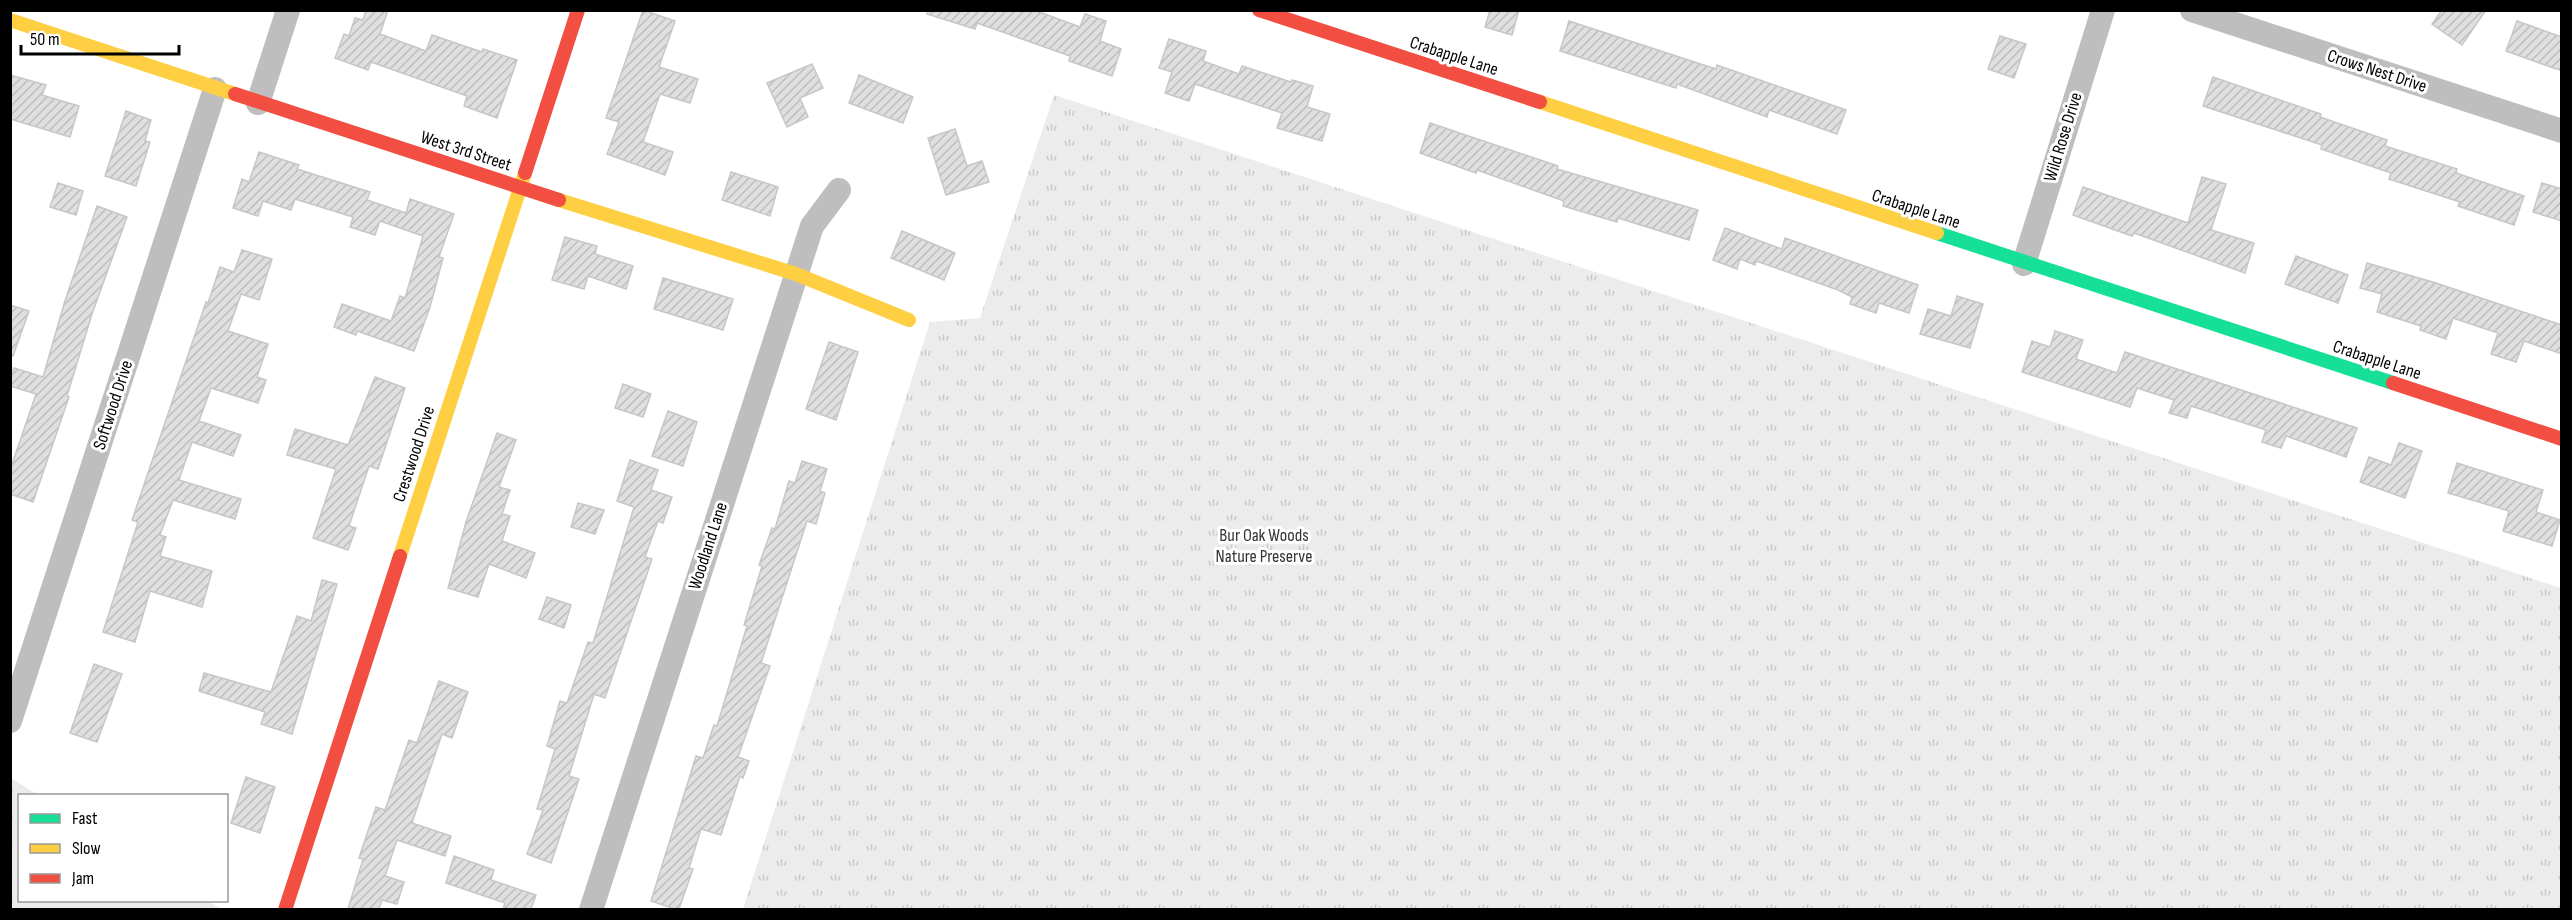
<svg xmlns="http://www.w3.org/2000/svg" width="2572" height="920" font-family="'Sofia Sans Condensed',sans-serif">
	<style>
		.forest { fill: url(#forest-crowns) }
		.park { fill: url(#park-tufts) }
		.building { fill: url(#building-hatch); stroke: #c7c7c7; stroke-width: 1.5 }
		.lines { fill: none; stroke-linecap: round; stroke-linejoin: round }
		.street { stroke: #bebebe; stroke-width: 24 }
		.fast { stroke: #16e098; stroke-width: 14 }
		.slow { stroke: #ffcf43; stroke-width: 14 }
		.jam { stroke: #f24e42; stroke-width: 14 }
		.labels { text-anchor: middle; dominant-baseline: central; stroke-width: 6; stroke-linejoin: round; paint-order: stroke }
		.street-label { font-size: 18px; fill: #000; stroke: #fff }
		.park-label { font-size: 18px; fill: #333; stroke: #fff }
	</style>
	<defs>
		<pattern id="forest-crowns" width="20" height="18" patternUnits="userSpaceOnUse" patternTransform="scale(1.5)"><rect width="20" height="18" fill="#ececec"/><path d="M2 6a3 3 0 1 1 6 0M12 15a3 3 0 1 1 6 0" fill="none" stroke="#c9c9c9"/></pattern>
		<pattern id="park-tufts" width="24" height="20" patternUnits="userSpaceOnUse" patternTransform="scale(1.5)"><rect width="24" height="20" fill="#ececec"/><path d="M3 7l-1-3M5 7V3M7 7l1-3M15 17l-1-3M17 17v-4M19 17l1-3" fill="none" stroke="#c9c9c9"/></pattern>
		<pattern id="building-hatch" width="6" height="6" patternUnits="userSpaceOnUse" patternTransform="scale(1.5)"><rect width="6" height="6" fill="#dfdfdf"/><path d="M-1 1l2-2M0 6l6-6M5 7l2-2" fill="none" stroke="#bebebe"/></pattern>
	</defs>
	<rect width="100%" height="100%" fill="#fff"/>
	<polygon class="forest" points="11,778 38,795 20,796 20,900 207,900 221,909 11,909"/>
	<polygon class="park" points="1054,95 2561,588 2561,909 743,909 930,322 980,318"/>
	<g class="building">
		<polygon points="366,10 388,10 380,34 426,51 432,35 482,52 483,49 517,60 497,118 464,106 467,96 371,62 368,70 335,58 344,34 349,36 355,18 363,20"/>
		<polygon points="643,10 675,21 659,67 698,79 690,103 660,94 643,142 673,152 665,175 607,154 619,122 606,118"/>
		<polygon points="927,10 1034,10 1080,27 1085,14 1106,21 1100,41 1121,49 1112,76 1069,61 1070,56 977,23 975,29 927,14"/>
		<polygon points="1490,10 1519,10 1512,35 1485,27"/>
		<polygon points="2442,10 2486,10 2462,45 2432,24"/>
		<polygon points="1569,21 1716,69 1717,65 1846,110 1837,134 1769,110 1767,117 1677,84 1676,88 1560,51"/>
		<polygon points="2517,21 2562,37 2562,71 2506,51"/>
		<polygon points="2000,36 2026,44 2014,78 1988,69"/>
		<polygon points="1169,39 1206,51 1203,61 1239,74 1242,66 1291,82 1292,80 1313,86 1307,107 1330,114 1322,141 1277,128 1282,113 1195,84 1189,101 1165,93 1172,72 1159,68"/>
		<polygon points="812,64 823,88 800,98 808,117 787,127 767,83"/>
		<polygon points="10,75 46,85 42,95 79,106 70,137 10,119"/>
		<polygon points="859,75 913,97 903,123 849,103"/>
		<polygon points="2213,77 2321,114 2320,117 2387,140 2385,146 2457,169 2456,173 2524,196 2514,225 2458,206 2460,202 2389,179 2391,173 2321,149 2322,145 2203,106"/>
		<polygon points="126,111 151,120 145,141 150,142 136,186 105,176"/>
		<polygon points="1430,123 1558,166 1557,169 1698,210 1689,240 1618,218 1617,222 1563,206 1564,201 1477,170 1476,173 1420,153"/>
		<polygon points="955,129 967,166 982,161 989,182 946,195 928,138"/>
		<polygon points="259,152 299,165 297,169 370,192 367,200 406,213 410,199 454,214 439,257 443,258 430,307 414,351 357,331 356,335 334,327 342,304 391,321 400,296 405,298 423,236 380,221 375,235 350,227 353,217 295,199 291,210 263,201 258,216 233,208 242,179 249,182"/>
		<polygon points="731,172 778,187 770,216 722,200"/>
		<polygon points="2202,177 2226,184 2211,230 2254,243 2245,273 2134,233 2132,236 2073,215 2083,187 2188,223"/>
		<polygon points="58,183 83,191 76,215 50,207"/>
		<polygon points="2542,183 2562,189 2562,221 2533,212"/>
		<polygon points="97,206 127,217 92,314 67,396 69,397 33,502 10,494 10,470 36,394 10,386 10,378 14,368 43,377 64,304"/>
		<polygon points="1725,228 1782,249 1785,238 1918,285 1909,313 1879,303 1876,313 1850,304 1852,297 1838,290 1756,261 1755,265 1740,259 1737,269 1713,260"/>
		<polygon points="902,231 955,253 944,280 891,258"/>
		<polygon points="565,237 597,246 595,254 633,266 626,289 588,276 584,289 552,280"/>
		<polygon points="242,250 272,259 259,300 241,294 228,331 268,344 257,377 266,380 258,403 211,388 199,421 241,435 233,456 192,442 179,480 241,499 235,519 173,500 160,535 166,537 160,556 212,571 202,607 150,591 135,642 103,632 138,522 132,520 206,302 208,303 220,267 234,272"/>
		<polygon points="2296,256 2348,275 2338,303 2285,284"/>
		<polygon points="2367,263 2436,283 2562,325 2562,354 2524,341 2516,362 2491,354 2498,333 2453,318 2446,339 2420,330 2421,326 2377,312 2382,294 2360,288"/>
		<polygon points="663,278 733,299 723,330 654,309"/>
		<polygon points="1957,296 1983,304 1970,348 1920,334 1928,309 1951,316"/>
		<polygon points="10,305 29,311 13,356 10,356"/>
		<polygon points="2055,331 2083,340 2076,359 2117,373 2125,352 2357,428 2346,457 2286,436 2281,448 2262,442 2266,430 2191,406 2187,418 2169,413 2174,400 2137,388 2130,407 2022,372 2032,341 2050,347"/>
		<polygon points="829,342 858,352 836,420 806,409"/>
		<polygon points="375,377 405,388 378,469 369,466 349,526 356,528 348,550 313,538 336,469 287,455 295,429 348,445"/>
		<polygon points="623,384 651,394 643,417 615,408"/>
		<polygon points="668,411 697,422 683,466 652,456"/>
		<polygon points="497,433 516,440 499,487 510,490 502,514 510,516 502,541 535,553 526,578 489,564 478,597 448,588 466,522"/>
		<polygon points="2399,443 2422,451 2405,498 2360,482 2369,457 2391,465"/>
		<polygon points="630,460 658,470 651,490 672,497 663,523 658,521 645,557 652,559 605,698 594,694 569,776 579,779 551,863 527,854 543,810 537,809 555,749 547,746 560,701 567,703 588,642 593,643 634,507 617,501"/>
		<polygon points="802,461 827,469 820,491 825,493 816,524 807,521 761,663 770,666 738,757 749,761 743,778 740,776 721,835 701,829 689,868 693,869 679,909 675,909 651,901 696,756 703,758 714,725 717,726 747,626 744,625 762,566 759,565 772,528 775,529 789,481 795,483"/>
		<polygon points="2457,463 2543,490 2536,512 2560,520 2552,546 2503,531 2509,511 2448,493"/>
		<polygon points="578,503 604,510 595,534 571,527"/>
		<polygon points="322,580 337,584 292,734 261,724 265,712 199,691 204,673 271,692 297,616 311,621"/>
		<polygon points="547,597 571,605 564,628 539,619"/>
		<polygon points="94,664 122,674 97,742 70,733"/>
		<polygon points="439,681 468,692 452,738 442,734 412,823 451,836 445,856 397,840 385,876 404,882 397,904 382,900 379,909 348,909 363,859 359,858 376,807 385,810 409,740 417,743"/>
		<polygon points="246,777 275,787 260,833 231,823"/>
		<polygon points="454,856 494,870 491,880 536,895 531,909 503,909 505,903 446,883"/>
	</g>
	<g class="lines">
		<g class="street">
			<polyline points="2192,10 2562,131"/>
			<polyline points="258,103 288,10"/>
			<polyline points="2024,264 2103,10"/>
			<polyline points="10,721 215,89"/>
			<polyline points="591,910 812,226 839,190"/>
		</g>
		<polyline class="fast" points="1937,233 2393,383"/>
		<g class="slow">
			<polyline points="10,20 235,94"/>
			<polyline points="1540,102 1937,233"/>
			<polyline points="559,200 796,274 909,320"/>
			<polyline points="400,556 525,173"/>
		</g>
		<g class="jam">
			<polyline points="1259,10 1540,102"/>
			<polyline points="235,94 559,200"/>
			<polyline points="525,173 578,10"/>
			<polyline points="2393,383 2562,439"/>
			<polyline points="285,910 400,556"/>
		</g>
	</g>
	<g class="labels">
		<g class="street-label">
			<text transform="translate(1454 56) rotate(18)">Crabapple Lane</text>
			<text transform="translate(2377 71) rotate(18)">Crows Nest Drive</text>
			<text transform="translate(2063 137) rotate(-73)">Wild Rose Drive</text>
			<text transform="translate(466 151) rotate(18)">West 3rd Street</text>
			<text transform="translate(1916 209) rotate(18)">Crabapple Lane</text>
			<text transform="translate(2377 360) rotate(18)">Crabapple Lane</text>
			<text transform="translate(113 405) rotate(-72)">Softwood Drive</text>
			<text transform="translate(414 454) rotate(-72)">Crestwood Drive</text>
			<text transform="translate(708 546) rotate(-72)">Woodland Lane</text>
		</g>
		<g class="park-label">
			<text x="1264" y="535">Bur Oak Woods<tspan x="1264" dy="21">Nature Preserve</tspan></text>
		</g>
	</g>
	<rect width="2572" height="920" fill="none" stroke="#000000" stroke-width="24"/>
	<rect x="18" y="794" width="210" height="108" fill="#ffffff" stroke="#999999" stroke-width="1.5"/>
	<rect x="30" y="814" width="30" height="9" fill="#16e098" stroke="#999999" stroke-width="1.5"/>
	<text x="72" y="824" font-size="18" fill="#000000">Fast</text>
	<rect x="30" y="844" width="30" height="9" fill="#ffcf43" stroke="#999999" stroke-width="1.5"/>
	<text x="72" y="854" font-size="18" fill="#000000">Slow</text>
	<rect x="30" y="874" width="30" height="9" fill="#f24e42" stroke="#999999" stroke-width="1.5"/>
	<text x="72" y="884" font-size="18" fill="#000000">Jam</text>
	<path d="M21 45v9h158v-9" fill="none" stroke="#000000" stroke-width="3"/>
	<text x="30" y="45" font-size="18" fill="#000000" stroke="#ffffff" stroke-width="4.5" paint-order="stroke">50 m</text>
</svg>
